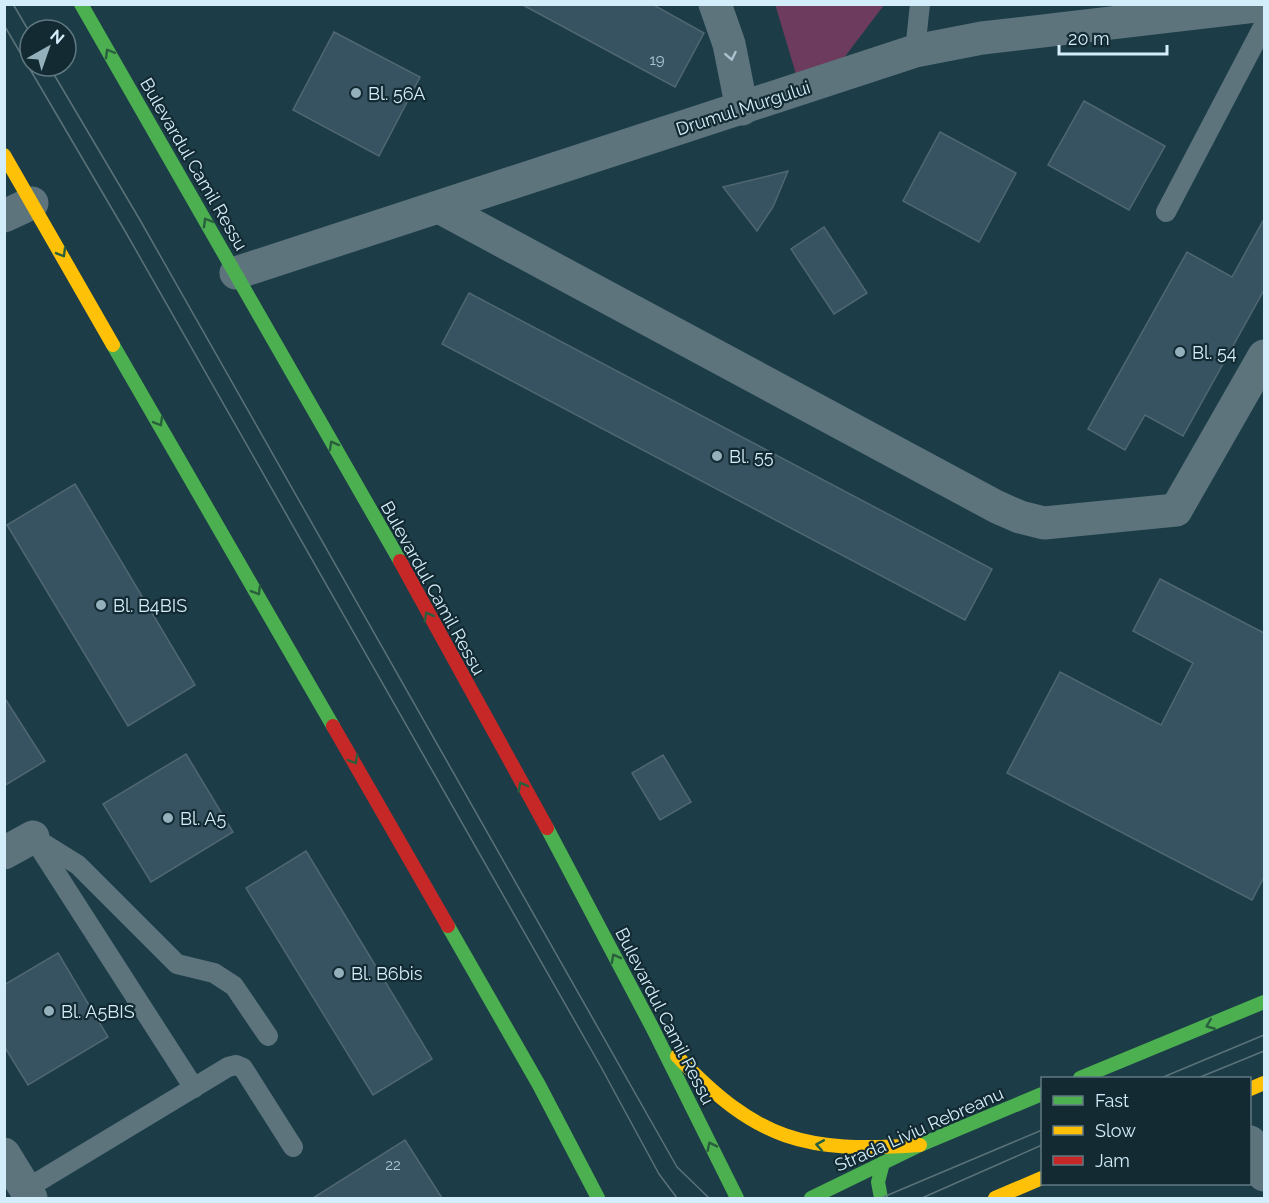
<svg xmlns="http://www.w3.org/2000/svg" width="1269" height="1203" font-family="Raleway,sans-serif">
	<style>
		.green { fill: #6d3b5d }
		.building { fill: #375361; stroke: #506771; stroke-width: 1.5 }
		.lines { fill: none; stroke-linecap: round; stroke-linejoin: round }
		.lane { stroke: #5d747d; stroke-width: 20 }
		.street { stroke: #5d747d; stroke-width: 33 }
		.fast { stroke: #4caf50; stroke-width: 14 }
		.slow { stroke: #ffc107; stroke-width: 14 }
		.jam { stroke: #c62828; stroke-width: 14 }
		.tram { stroke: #5b7279; stroke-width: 1.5 }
		.oneway { stroke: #2a5f3e }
		.oneway2 { stroke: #aac3ce }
		.poi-dot { fill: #93b0bb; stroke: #132a32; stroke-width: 2 }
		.labels { text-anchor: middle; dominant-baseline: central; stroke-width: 4.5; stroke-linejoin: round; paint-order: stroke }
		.number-label { font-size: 15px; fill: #acc7d4 }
		.poi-label { font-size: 18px; fill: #d3eefa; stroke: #132a32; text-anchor: start }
		.street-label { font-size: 18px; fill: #d3eefa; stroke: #132a32 }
	</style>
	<rect width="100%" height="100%" fill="#1c3d47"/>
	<polygon class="green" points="775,4 884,5 840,63 796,74"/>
	<g class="building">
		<polygon points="521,4 652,4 704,33 675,87"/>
		<polygon points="334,32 420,77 379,156 293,110"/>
		<polygon points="1084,101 1165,146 1129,210 1048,165"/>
		<polygon points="940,132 1016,173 979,242 903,201"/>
		<polygon points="788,171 773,207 757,231 723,187"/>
		<polygon points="1264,219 1264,290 1183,436 1145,415 1125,450 1088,429 1187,252 1232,277"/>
		<polygon points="824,227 867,293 834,314 791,249"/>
		<polygon points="469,293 992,569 965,620 442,344"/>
		<polygon points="75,484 195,685 128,726 7,525"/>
		<polygon points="1160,579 1264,633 1264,877 1252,900 1007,773 1060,672 1161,725 1193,663 1133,631"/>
		<polygon points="4,697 45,761 4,786"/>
		<polygon points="186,754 233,832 151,882 103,804"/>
		<polygon points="663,755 691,802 660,820 632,773"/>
		<polygon points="306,851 432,1059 373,1095 246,888"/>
		<polygon points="58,953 108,1037 28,1085 4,1046 4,985"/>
		<polygon points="405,1140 442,1198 313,1198"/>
	</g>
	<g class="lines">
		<g class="lane">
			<polyline points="915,51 920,4"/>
			<polyline points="1166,212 1264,25"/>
			<polyline points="33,837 78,865 177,964 214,973 234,986 268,1036"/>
			<polyline points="36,842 194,1088"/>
			<polyline points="26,1189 228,1067 236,1065 243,1068 293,1147"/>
		</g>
		<g class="street">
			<polyline points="715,4 729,44 742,109"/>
			<polyline points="439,207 997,507 1020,517 1044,523 1176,510 1264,356"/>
			<polyline points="4,216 32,203"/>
			<polyline points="236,273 915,51 982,38 1264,5"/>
			<polyline points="4,853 33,837"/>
			<polyline points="1250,1142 1264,1175"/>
			<polyline points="4,1154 31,1198"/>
		</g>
		<g class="fast">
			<polyline points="81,4 400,561"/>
			<polyline points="113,345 333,726"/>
			<polyline points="547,828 652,1027 737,1198"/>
			<polyline points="448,926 539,1085 598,1198"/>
			<polyline points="1080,1078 1264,1002"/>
			<polyline points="811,1198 920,1145 1042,1094"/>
			<polyline points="881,1198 878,1182 883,1163"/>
		</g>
		<g class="slow">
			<polyline points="4,155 113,345"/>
			<path d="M 677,1056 C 758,1141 804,1153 920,1145"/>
			<polyline points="1250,1089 1264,1083"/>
			<polyline points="995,1198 1042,1178"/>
		</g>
		<g class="jam">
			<polyline points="400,561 547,828"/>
			<polyline points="333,726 448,926"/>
		</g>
		<g class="tram">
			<polyline points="13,4 30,33"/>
			<polyline points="4,25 125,231 601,1067 659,1174 677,1198"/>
			<polyline points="49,66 140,220 677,1167 709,1198"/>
			<polyline points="1161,1078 1264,1035"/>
			<polyline points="1198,1078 1264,1051"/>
			<polyline points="881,1198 1042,1130"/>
			<polyline points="922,1198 1042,1145"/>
		</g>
	</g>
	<defs><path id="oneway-chevron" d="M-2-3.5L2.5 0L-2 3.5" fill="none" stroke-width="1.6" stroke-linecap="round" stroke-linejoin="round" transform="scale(1.5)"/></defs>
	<g class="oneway">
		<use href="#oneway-chevron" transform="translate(109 53) rotate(-120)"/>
		<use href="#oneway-chevron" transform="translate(207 222) rotate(-120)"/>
		<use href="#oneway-chevron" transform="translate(62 253) rotate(60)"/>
		<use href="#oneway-chevron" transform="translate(159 422) rotate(60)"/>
		<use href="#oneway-chevron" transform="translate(333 445) rotate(-119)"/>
		<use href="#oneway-chevron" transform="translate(257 591) rotate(60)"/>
		<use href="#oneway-chevron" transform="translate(428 616) rotate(-119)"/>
		<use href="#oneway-chevron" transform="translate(354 760) rotate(60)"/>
		<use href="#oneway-chevron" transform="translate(522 786) rotate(-118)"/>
		<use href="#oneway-chevron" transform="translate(615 958) rotate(-118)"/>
		<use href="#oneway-chevron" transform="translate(1210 1025) rotate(158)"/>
		<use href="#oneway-chevron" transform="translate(820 1145) rotate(-170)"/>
		<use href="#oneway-chevron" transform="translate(711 1146) rotate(-116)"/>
	</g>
	<use class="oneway2" href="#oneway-chevron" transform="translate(731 56) rotate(79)"/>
	<g class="poi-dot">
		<circle cx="356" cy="93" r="6"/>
		<circle cx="1180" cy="352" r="6"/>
		<circle cx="717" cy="456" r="6"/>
		<circle cx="101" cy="605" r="6"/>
		<circle cx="168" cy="818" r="6"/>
		<circle cx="339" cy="973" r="6"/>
		<circle cx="49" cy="1011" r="6"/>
	</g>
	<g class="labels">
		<g class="number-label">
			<text x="657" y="60">19</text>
			<text x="393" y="1165">22</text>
		</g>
		<g class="poi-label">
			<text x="368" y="93">Bl. 56A</text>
			<text x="1192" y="352">Bl. 54</text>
			<text x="729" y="456">Bl. 55</text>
			<text x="113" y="605">Bl. B4BIS</text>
			<text x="180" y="818">Bl. A5</text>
			<text x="351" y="973">Bl. B6bis</text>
			<text x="61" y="1011">Bl. A5BIS</text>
		</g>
		<g class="street-label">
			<text transform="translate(743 108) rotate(-18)">Drumul Murgului</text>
			<text transform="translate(194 164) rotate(60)">Bulevardul Camil Ressu</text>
			<text transform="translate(433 588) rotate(61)">Bulevardul Camil Ressu</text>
			<text transform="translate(665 1016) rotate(63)">Bulevardul Camil Ressu</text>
			<text transform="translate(919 1129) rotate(-24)">Strada Liviu Rebreanu</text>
		</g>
	</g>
	<rect width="1269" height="1203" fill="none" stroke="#d3eefa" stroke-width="12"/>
	<rect x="1041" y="1077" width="210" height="108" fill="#132a32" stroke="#607882" stroke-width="1.5"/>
	<rect x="1053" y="1096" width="30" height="9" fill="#4caf50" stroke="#607882" stroke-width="1.5"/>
	<text x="1095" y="1107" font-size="18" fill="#d3eefa">Fast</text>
	<rect x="1053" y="1126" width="30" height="9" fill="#ffc107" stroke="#607882" stroke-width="1.5"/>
	<text x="1095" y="1137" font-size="18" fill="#d3eefa">Slow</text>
	<rect x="1053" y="1156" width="30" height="9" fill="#c62828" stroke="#607882" stroke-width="1.5"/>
	<text x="1095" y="1167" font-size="18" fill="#d3eefa">Jam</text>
	<g transform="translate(48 48) rotate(40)"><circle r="28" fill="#132a32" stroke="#607882" stroke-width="1.5"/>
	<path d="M0-4.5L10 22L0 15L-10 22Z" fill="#93b0bb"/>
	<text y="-9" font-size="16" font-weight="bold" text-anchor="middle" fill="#d3eefa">N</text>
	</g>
	<path d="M1059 45v9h108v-9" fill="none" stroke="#d3eefa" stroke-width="3"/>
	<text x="1068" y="45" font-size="18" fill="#d3eefa" stroke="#132a32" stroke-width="4.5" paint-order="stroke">20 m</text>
</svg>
